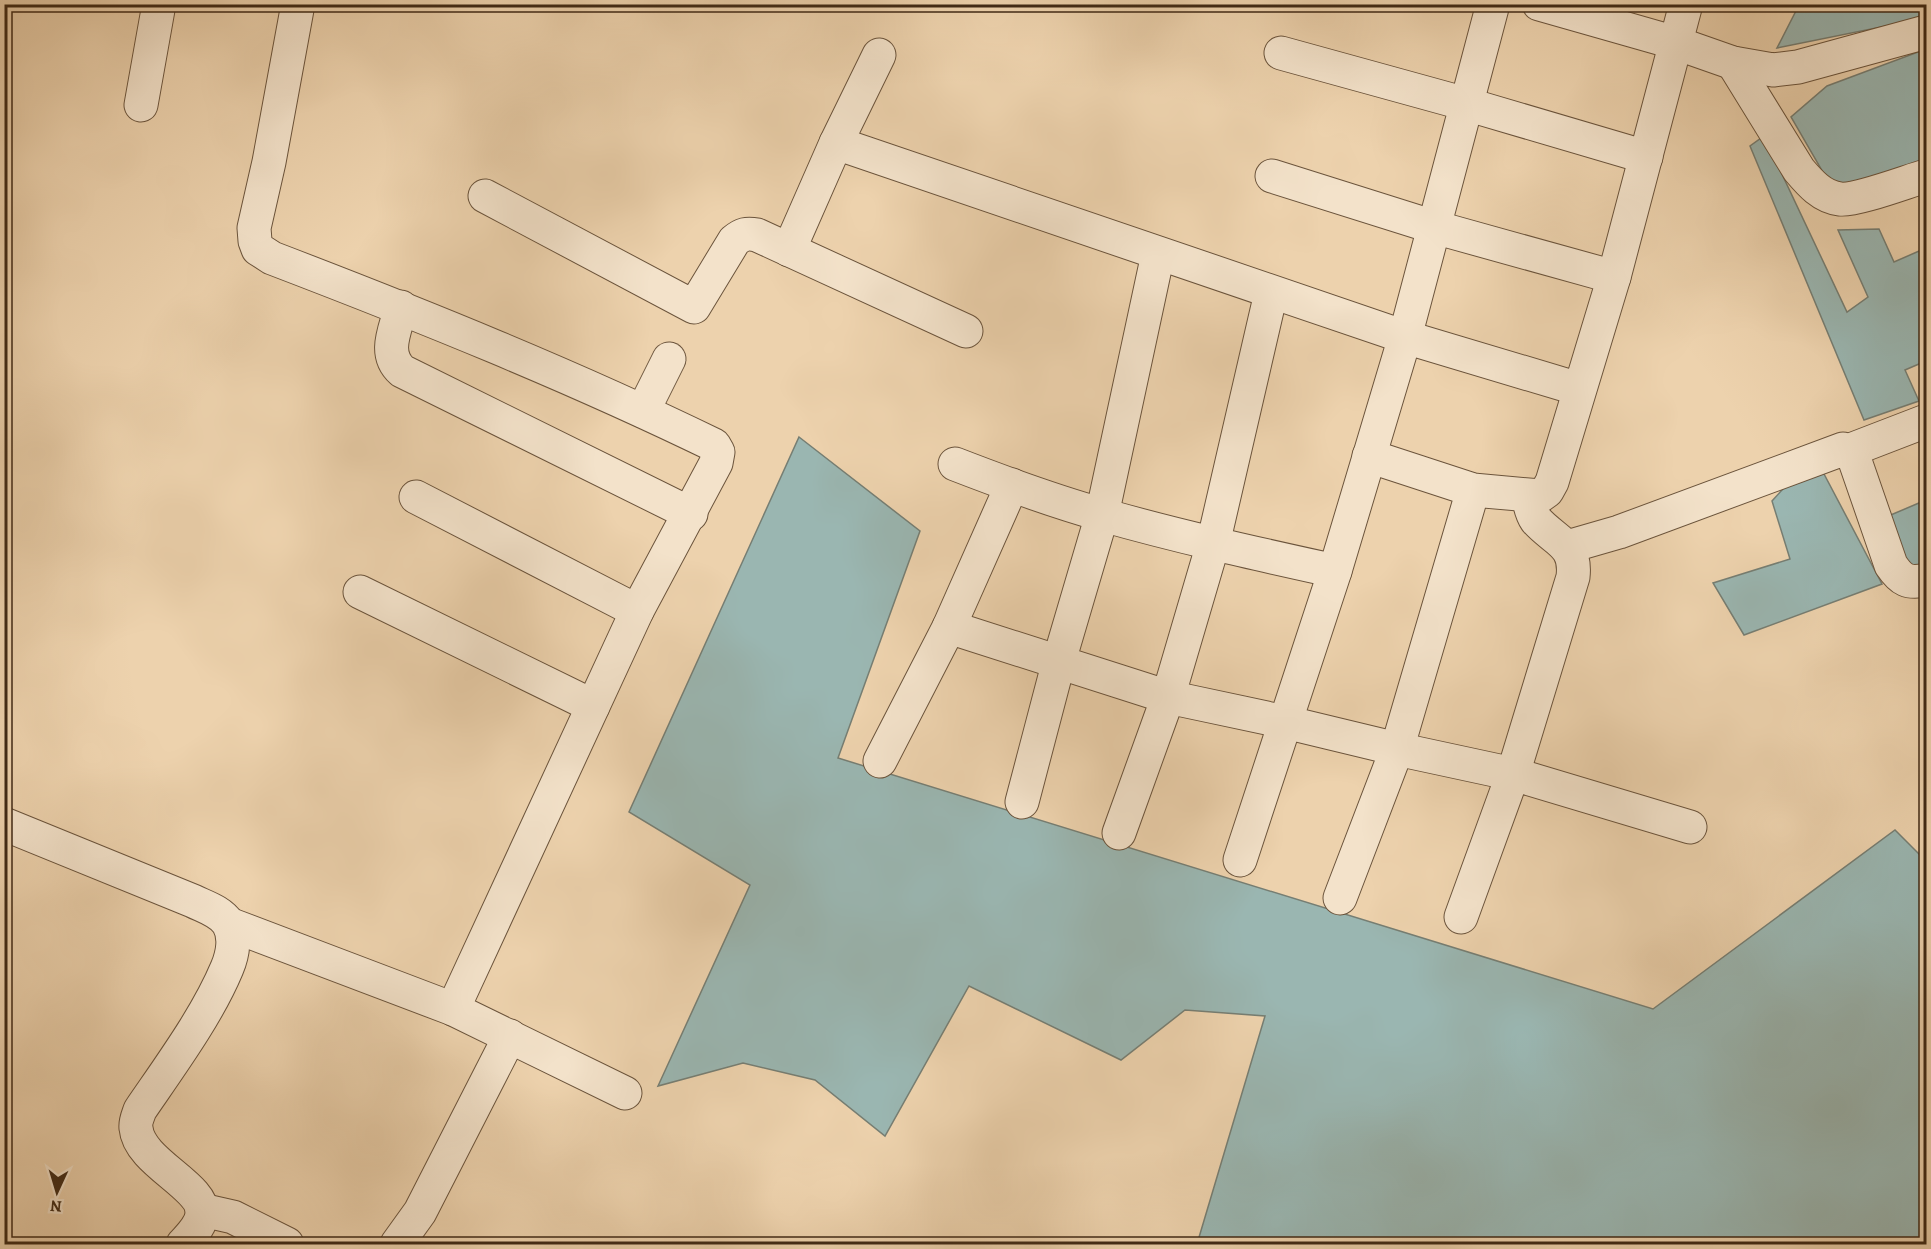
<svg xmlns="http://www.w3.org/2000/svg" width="1931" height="1249" font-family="Alegreya,serif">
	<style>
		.water { fill: #9ab6b1; stroke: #767e73; stroke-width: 1.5 }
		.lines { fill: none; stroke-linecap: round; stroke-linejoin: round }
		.minor-casing { stroke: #6b543c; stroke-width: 35 }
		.minor { stroke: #f3e2ca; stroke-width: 33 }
	</style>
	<rect width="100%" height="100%" fill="#edd2ad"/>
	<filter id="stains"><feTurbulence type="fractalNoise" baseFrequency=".00333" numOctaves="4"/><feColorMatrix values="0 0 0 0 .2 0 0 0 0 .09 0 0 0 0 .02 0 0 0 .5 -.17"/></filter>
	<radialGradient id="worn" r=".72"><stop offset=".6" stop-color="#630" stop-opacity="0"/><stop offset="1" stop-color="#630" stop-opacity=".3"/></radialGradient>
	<g class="water">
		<polygon points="1799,5 1926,5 1926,18 1777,48"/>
		<polygon points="1926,49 1926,167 1832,188 1791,117 1827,86"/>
		<polygon points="1764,136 1847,312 1868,297 1838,230 1879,229 1894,262 1926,248 1926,361 1905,370 1919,401 1864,420 1750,146"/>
		<polygon points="799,437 920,531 838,758 1653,1009 1895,830 1926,861 1926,1237 1915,1244 1197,1244 1265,1016 1185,1010 1121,1060 969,986 885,1136 815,1080 743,1063 658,1086 750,885 629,812"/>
		<polygon points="1814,455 1882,584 1744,635 1713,583 1790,559 1772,501"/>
		<polygon points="1926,500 1926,582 1917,588 1886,517"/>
	</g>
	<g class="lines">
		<g class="minor-casing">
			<g id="minor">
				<path d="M 298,4 L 269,162 L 254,228 L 255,241 L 258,249 L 272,258 C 421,315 570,375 714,445 L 718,452 L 716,463 L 637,611 L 453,1009"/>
				<polyline points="1539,4 1676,43 1733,63 1773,70 1798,67 1926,32"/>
				<polyline points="1281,53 1466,104 1646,157"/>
				<path d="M 1733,63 L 1799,170 C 1810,183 1822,197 1840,199 C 1856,201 1908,181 1926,176"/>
				<polyline points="141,105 159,4"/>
				<polyline points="836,143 1405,337 1579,389"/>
				<polyline points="1272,176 1434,227 1614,277"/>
				<path d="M 485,196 L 694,307 L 734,241 C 742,234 747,233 757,235 L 966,331"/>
				<polyline points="789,250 836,143 879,55"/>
				<path d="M 401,307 C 396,329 382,353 402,371 L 691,514"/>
				<polyline points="643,411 669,359"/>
				<polyline points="1848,451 1926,421"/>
				<polyline points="1369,456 1473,490 1540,496 1547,491 1552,482 1614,277 1686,4"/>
				<path d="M 955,464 C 1004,483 1053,501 1103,515 C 1180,537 1258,554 1335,571"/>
				<polyline points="416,497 637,611"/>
				<path d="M 1567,547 L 1619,532 L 1843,449 L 1848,451 L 1854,458 L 1891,565 C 1901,580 1908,584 1926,580"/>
				<polyline points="360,592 593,706"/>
				<polyline points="949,627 1168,697 1285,722 1397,749 1513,774 1690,827"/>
				<polyline points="880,761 949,627 1012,485"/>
				<polyline points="1022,802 1059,661 1102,515 1158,254"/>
				<path d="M 4,824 L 193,901 C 205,907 220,911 228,923 C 236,936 233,954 227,968 C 207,1016 170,1066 140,1110 C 138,1116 135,1122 136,1128 C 139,1163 205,1186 202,1214 C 201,1226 191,1235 183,1244"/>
				<polyline points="1119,833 1168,697 1213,544 1271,293"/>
				<polyline points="1240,860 1335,571 1405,337 1493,4"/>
				<polyline points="1340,898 1397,749 1473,490"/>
				<path d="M 1461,917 L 1513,774 L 1573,577 C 1577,543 1554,541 1536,520 C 1531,513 1530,504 1528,497"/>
				<polyline points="229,924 453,1009 625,1093"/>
				<polyline points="202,1210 233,1217 287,1244"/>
				<polyline points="397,1244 420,1212 510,1036"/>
			</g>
		</g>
		<use href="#minor" class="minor"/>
	</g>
	<rect width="1931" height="1249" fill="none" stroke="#edd2ad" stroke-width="24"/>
	<rect x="6" y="6" width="1919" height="1237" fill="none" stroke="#402a16" stroke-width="3"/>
	<rect x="12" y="12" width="1907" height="1225" fill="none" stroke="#402a16" stroke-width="1.5"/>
	<g transform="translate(57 1192) rotate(184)" stroke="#f3e2ca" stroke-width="4.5" paint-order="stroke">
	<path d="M0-4.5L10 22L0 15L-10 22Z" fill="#402a16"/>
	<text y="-9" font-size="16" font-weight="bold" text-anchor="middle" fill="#402a16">N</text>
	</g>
	<rect width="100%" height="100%" filter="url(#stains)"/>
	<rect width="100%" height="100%" fill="url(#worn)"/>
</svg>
